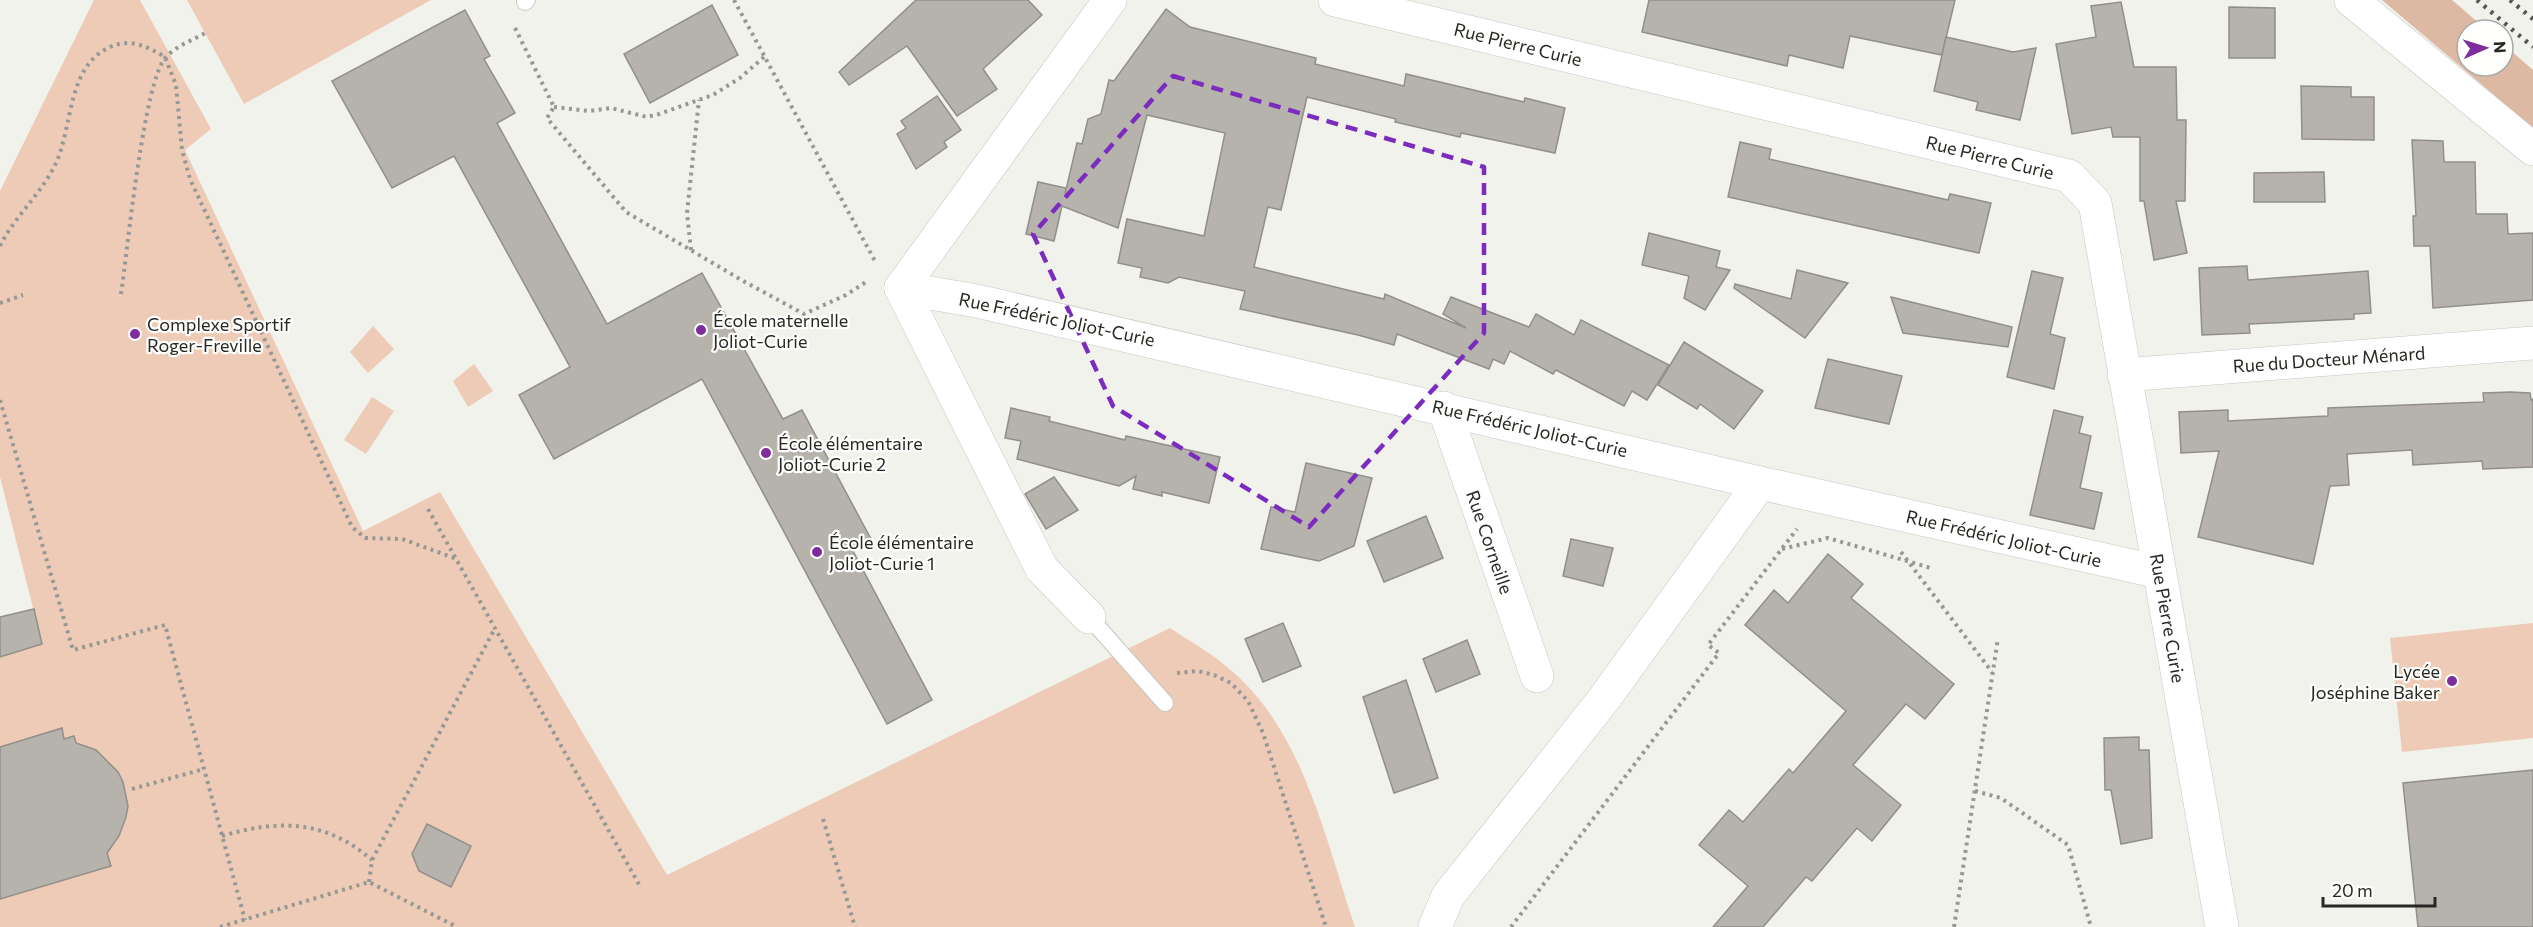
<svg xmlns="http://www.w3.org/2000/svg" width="2533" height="927" font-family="Commissioner,sans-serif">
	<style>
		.green { fill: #eecbb7 }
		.forest { fill: #ddb9a4 }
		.building { fill: #b6b3ad; stroke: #928f8a; stroke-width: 1.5 }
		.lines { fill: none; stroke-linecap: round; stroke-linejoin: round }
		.lane-casing { stroke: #c6c7c1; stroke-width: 18 }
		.street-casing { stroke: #c6c7c1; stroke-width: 34 }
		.path { stroke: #979894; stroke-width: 4; stroke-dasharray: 3 4.5; stroke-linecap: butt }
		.lane { stroke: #fff; stroke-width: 16 }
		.street { stroke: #fff; stroke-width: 33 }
		.rail { stroke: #555653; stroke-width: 4.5; stroke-dasharray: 3 6; stroke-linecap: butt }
		.marked { fill: none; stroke: #7b2cbf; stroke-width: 4.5; stroke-dasharray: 12 8; stroke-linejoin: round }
		.poi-dot { fill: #7f2c9c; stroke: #fefffd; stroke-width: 2 }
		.labels { text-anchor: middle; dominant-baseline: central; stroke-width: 4.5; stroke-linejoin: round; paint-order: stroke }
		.street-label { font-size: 18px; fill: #272725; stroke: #fefffd }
		.poi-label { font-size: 18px; fill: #272725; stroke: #fefffd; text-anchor: start }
	</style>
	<rect width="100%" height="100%" fill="#f1f2ec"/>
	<g class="green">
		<path d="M 94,0 L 140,0 L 211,129 L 185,150 L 363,531 L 440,492 L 667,875 L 1170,628 C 1189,641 1210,652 1227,667 C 1303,728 1325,839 1355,927 L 0,927 L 0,657 L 42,644 L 0,477 L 0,191 Z"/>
		<polygon points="187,0 431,0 244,104"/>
		<polygon points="373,326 394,349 368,373 350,352"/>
		<polygon points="474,364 493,391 468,407 453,381"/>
		<polygon points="372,397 394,411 366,454 344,440"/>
		<polygon points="2533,623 2533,738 2402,752 2390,638"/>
	</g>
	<polygon class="forest" points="2382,0 2452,0 2487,30 2467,30 2467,66 2503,66 2503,44 2533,70 2533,128"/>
	<g class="building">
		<polygon points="916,0 1028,0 1042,15 983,69 997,89 957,116 907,46 849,85 839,72"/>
		<polygon points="1649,0 1955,0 1942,55 1850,36 1843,68 1789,55 1787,66 1642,32"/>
		<polygon points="2121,2 2134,67 2176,67 2177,120 2186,120 2185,201 2176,201 2187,253 2154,260 2144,201 2140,201 2140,137 2113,137 2111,127 2072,134 2056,44 2096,37 2091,6"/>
		<polygon points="712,5 738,55 650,103 624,54"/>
		<polygon points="2229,7 2275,8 2275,58 2229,58"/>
		<polygon points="1166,9 1190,27 1316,58 1315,64 1404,86 1406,74 1524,102 1525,98 1565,108 1555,153 1461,133 1460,137 1395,122 1396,119 1307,97 1281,210 1268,207 1254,267 1384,299 1385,294 1466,328 1443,314 1451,297 1529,327 1536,314 1574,335 1581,320 1669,365 1647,400 1632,391 1624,406 1556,370 1553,374 1510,351 1504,364 1493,359 1489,369 1397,334 1394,345 1358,335 1240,309 1245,291 1179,277 1168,283 1140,277 1142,268 1118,263 1127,219 1204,236 1225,133 1147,115 1118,228 1062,206 1054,241 1026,234 1038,182 1066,188 1065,194 1077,143 1082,144 1088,119 1101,114 1109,80 1114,81"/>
		<polygon points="465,10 490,56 484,59 515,113 497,123 607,324 702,273 783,419 802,410 872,541 853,551 932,700 887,724 702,379 554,459 519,395 570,367 454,156 392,188 332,81"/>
		<polygon points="1946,37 2013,52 2036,48 2020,120 1976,110 1978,102 1934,91"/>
		<polygon points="2301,86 2351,87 2351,97 2374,97 2374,140 2302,139"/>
		<polygon points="937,96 961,130 944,142 947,147 916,169 897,134 906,128 901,121"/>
		<polygon points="2412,140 2443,141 2444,162 2475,162 2476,214 2507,214 2508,234 2533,233 2533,300 2433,308 2430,246 2414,246 2413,216 2416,216"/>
		<polygon points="1740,142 1771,149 1769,159 1948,200 1950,194 1991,203 1979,253 1728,197"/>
		<polygon points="2324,172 2325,202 2254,202 2254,173"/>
		<polygon points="1649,233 1720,251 1716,267 1730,270 1705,310 1684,298 1689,276 1642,265"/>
		<polygon points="2247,266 2248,280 2368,271 2371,313 2354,314 2354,319 2249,324 2250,333 2202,335 2199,268"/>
		<polygon points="1797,270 1848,283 1805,338 1734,288 1735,284 1791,299"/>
		<polygon points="2032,271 2063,278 2050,334 2065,338 2054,389 2007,377"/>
		<polygon points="1891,297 2012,327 2008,347 1903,333"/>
		<polygon points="1684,342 1763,391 1734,429 1700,404 1697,409 1658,385"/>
		<polygon points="1828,359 1902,376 1889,424 1815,408"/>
		<polygon points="2511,392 2530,393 2531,400 2533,399 2533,467 2483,469 2482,461 2413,465 2412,450 2347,454 2349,485 2330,486 2313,564 2198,537 2219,451 2181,453 2179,412 2228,410 2228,421 2328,416 2328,408 2484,402 2483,393"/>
		<polygon points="1011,408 1050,417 1049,421 1125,440 1126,436 1220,457 1209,503 1162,492 1162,496 1133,489 1136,476 1119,486 1017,459 1021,441 1005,438"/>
		<polygon points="2054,410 2083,417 2079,433 2091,436 2080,488 2102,493 2094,529 2030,515"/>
		<polygon points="1306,463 1372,478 1354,546 1319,561 1261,549 1271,507 1295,512"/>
		<polygon points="1054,477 1078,510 1046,529 1025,494"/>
		<polygon points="1426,516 1443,558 1384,582 1367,541"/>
		<polygon points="1571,539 1613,548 1603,586 1563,576"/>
		<polygon points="1828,554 1863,584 1851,598 1954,684 1925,719 1906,704 1853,765 1901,805 1872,841 1857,828 1812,881 1806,877 1763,927 1713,927 1748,886 1699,845 1729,810 1743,822 1789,769 1793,773 1846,711 1745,625 1774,590 1788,603"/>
		<polygon points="34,609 42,644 0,657 0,617"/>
		<polygon points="1283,623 1301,666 1263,682 1245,639"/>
		<polygon points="1467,640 1480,674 1436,692 1423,659"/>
		<polygon points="1406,680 1438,778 1394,793 1363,697"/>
		<polygon points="62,728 64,739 74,736 76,743 96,750 118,772 123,782 128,806 126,817 119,836 107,853 111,866 0,899 0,747"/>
		<polygon points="2139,737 2139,750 2149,750 2152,838 2121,844 2111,790 2105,790 2104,738"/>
		<polygon points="2533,770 2533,927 2418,927 2403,783"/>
		<polygon points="427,824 471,846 451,887 419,871 412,854"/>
	</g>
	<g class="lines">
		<g class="lane-casing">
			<g id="lane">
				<polyline points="525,2 527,0"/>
				<polyline points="1089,617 1165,703"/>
			</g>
		</g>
		<g class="street-casing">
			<g id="street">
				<polyline points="1335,0 2069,176 2095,203 2222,927"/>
				<polyline points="2351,0 2533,149"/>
				<polyline points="901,288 977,301 1760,483 2159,572"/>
				<polyline points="901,288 1042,569 1089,617"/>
				<polyline points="901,288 1110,0"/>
				<polyline points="2124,375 2533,343"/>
				<polyline points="1444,408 1537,676"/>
				<polyline points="1435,927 1448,896 1604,699 1760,483"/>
			</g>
		</g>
		<g class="path">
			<polyline points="734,0 876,263"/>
			<polyline points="515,28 554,107 547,118 626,212 745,282 804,314 846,295 866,282"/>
			<polyline points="554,107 589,111 611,108 647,117 659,114 713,95 740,78 764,57"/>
			<path d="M 0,246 C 15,216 42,193 56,163 C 73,126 67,66 110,47 C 130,38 147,46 165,57 L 176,85 L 182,150 L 190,179 L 352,527 L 365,538 L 402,539 L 457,559"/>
			<polyline points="691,250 687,213 699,100"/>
			<path d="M 121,294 C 127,254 144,79 166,57 C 176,46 193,40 205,33"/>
			<polyline points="0,303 23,295"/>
			<polyline points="0,400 73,650 165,625 245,920"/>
			<polyline points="428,509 641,888"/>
			<polyline points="1782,549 1828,538 1931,568"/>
			<polyline points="1901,552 1992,672"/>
			<polyline points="1177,673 1198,671 1214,675 1231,683 1248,701 1263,733 1326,927"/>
			<polyline points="132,789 204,769"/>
			<polyline points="1975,791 2001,798 2068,845 2091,927"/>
			<polyline points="823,819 855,927"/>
			<path d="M 222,836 C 279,819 326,820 372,860"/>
			<polyline points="369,882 372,860 495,628"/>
			<polyline points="220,927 369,882 457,927"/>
			<polyline points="1511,927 1719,653 1708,645 1797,529"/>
			<polyline points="1954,927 1998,638"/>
		</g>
		<use href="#lane" class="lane"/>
		<use href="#street" class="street"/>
		<g class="rail">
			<polyline points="2477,0 2533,47"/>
			<polyline points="2510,0 2533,19"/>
		</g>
	</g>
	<path class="marked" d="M 1173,76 L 1484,167 L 1484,333 L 1309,527 L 1113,406 L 1033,234 Z"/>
	<g class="poi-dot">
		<circle cx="701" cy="330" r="6"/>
		<circle cx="135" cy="334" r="6"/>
		<circle cx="766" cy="453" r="6"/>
		<circle cx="817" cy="552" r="6"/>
		<circle cx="2452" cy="681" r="6"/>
	</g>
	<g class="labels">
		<g class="street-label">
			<text transform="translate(1518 44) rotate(14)">Rue Pierre Curie</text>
			<text transform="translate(1990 157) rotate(14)">Rue Pierre Curie</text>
			<text transform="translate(1057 319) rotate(12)">Rue Frédéric Joliot-Curie</text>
			<text transform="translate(2329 359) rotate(-4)">Rue du Docteur Ménard</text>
			<text transform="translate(1530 428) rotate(13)">Rue Frédéric Joliot-Curie</text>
			<text transform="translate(2004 538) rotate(13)">Rue Frédéric Joliot-Curie</text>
			<text transform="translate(1490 542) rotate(71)">Rue Corneille</text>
			<text transform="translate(2168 618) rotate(80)">Rue Pierre Curie</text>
		</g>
		<g class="poi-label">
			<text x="713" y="320">École maternelle<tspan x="713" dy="21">Joliot-Curie</tspan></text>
			<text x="147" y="324">Complexe Sportif<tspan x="147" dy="21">Roger-Freville</tspan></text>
			<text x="778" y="443">École élémentaire<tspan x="778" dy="21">Joliot-Curie 2</tspan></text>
			<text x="829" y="542">École élémentaire<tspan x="829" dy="21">Joliot-Curie 1</tspan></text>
			<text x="2440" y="671" text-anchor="end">Lycée<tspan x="2440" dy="21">Joséphine Baker</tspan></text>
		</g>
	</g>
	<g transform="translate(2485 48) rotate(87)"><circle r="28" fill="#fefffd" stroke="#a8a9a7" stroke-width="1.5"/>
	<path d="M0-4.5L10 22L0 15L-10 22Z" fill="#7f2c9c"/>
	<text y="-9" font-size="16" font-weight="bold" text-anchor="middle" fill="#272725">N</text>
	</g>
	<path d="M2323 897v9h112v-9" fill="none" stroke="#272725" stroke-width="3"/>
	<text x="2332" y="897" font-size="18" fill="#272725" stroke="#fefffd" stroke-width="4.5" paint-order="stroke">20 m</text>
</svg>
